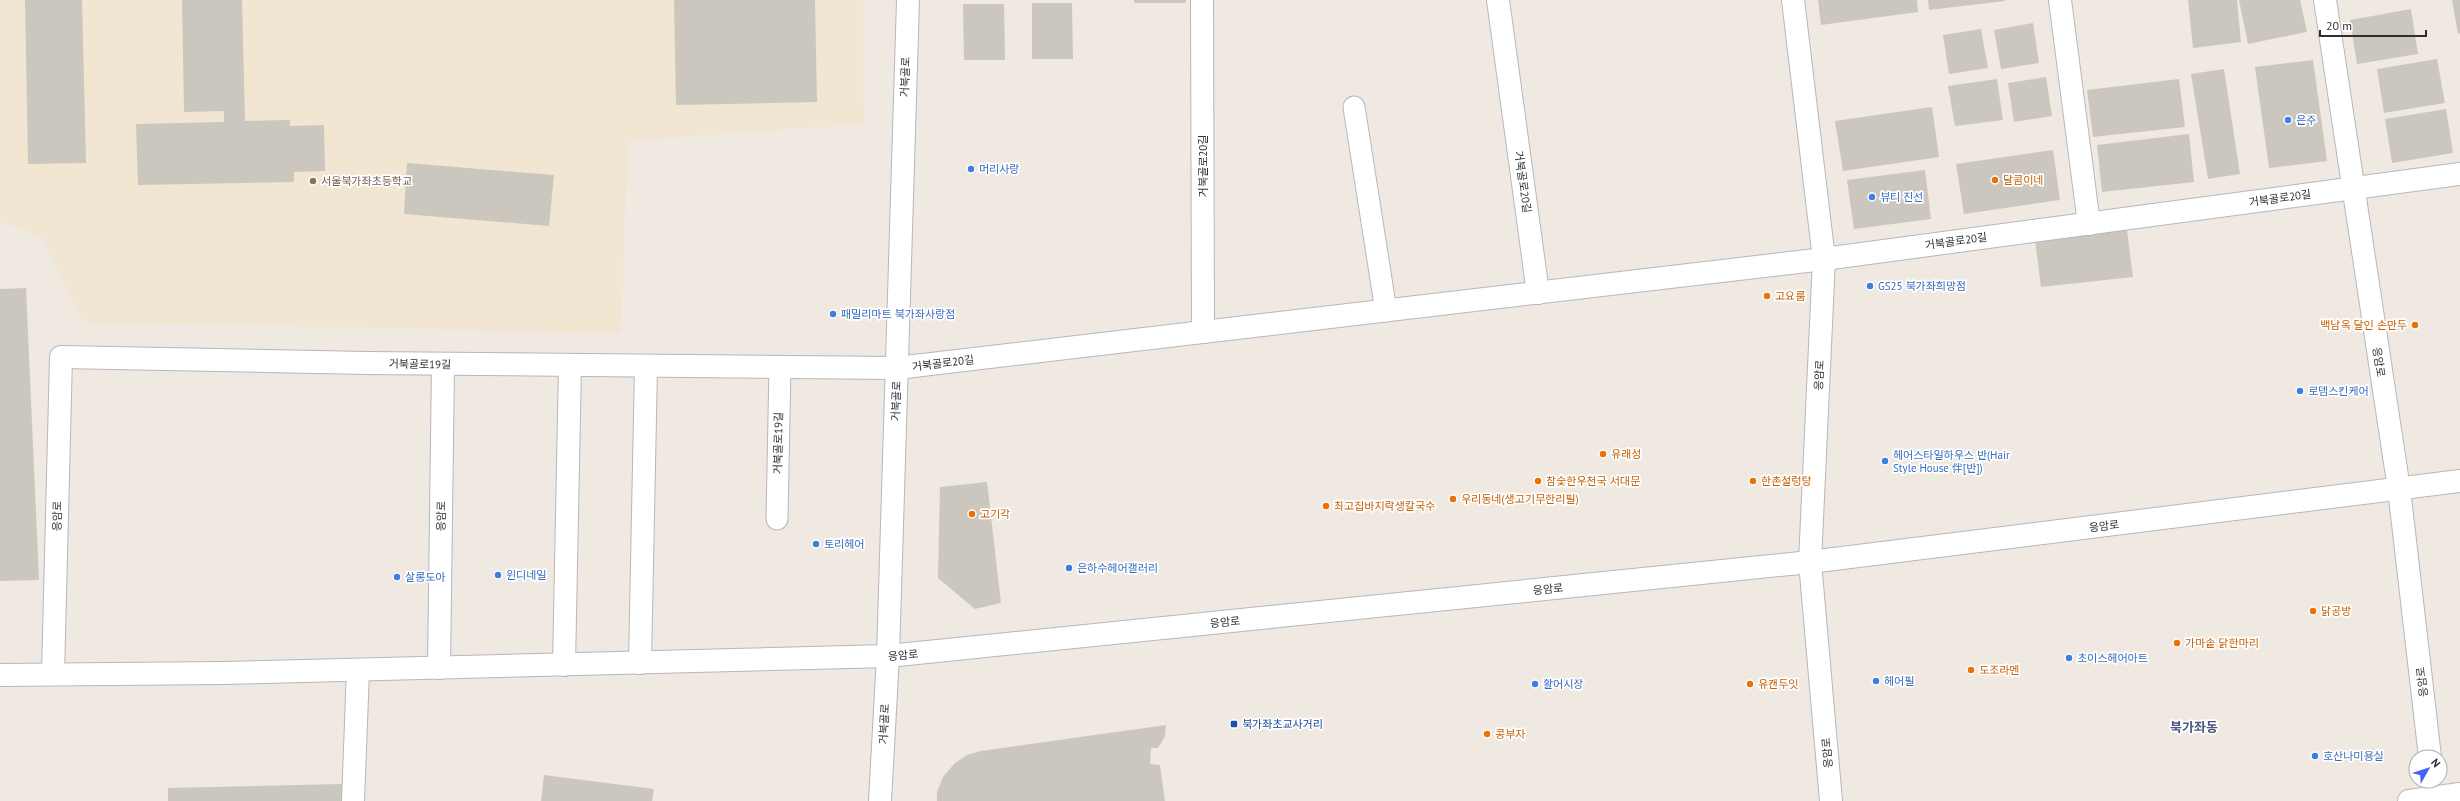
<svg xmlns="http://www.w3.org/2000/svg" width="2460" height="801" font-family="'PT Sans','Noto Sans KR',sans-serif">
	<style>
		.education { fill: #f0e6d1 }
		.building { fill: #cbc7bf }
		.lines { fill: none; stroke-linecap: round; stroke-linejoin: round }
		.lane-casing { stroke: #b4b7c1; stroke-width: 23 }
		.street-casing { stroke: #b4b7c1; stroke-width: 24 }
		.secondary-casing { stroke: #b4b7c1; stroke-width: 24 }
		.lane { stroke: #fff; stroke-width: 21 }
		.street { stroke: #fff; stroke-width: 22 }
		.secondary { stroke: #fff; stroke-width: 22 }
		.shop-dot { fill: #3f7fe0; stroke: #fff; stroke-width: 1.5 }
		.food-dot { fill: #e8710a; stroke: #fff; stroke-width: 1.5 }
		.education-dot { fill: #8d6e63; stroke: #fff; stroke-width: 1.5 }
		.transit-dot { fill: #1a4fb4; stroke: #fff; stroke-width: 1.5 }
		.labels { text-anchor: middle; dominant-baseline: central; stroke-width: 3.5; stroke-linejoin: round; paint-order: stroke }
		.street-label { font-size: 11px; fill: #2e2e2e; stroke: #fff }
		.shop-label { font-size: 11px; fill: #366cbe; stroke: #fff; text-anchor: start }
		.food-label { font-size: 11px; fill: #c56008; stroke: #fff; text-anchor: start }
		.education-label { font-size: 11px; fill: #785e54; stroke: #fff; text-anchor: start }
		.transit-label { font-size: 11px; fill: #164399; stroke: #fff; text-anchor: start }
		.quarter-label { font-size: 13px; font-weight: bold; fill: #4d5680; stroke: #fff }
	</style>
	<rect width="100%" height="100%" fill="#efe9e1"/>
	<polygon class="education" points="0,0 863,0 864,124 628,141 621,333 84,322 43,239 0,221"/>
	<g class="building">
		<polygon points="25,0 82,0 86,163 28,164"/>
		<polygon points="182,0 242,0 245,121 290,120 290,126 324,125 325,171 294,172 294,182 138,185 136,124 224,122 224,111 184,112"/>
		<polygon points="674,0 815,0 817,102 676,105"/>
		<rect x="1134" y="0" width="52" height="3"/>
		<polygon points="1818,0 1917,0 1918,12 1821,25"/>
		<polygon points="1928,0 2005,0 2005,1 1929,10"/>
		<polygon points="2188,0 2237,0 2241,42 2193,48"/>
		<polygon points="2239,0 2300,0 2307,32 2248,44"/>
		<polygon points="2452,0 2460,0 2460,33 2458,34"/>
		<polygon points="1032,3 1072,3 1073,59 1032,59"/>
		<polygon points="963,4 1004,4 1005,60 964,60"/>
		<polygon points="2411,9 2418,54 2357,64 2350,20"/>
		<polygon points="2033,23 2039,63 2001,69 1994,30"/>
		<polygon points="1981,29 1988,68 1949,74 1943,35"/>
		<polygon points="2437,59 2445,103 2384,113 2377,69"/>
		<polygon points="2313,60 2327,161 2269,168 2255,67"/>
		<polygon points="2224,69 2240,174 2208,179 2191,74"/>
		<polygon points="2046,77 2052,116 2014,122 2008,83"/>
		<polygon points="1997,79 2003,120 1955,126 1948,86"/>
		<polygon points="2179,79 2185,127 2093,137 2087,90"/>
		<polygon points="1932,107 1939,157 1843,171 1835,121"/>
		<polygon points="2446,109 2453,153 2392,163 2385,119"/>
		<polygon points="2189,134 2194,182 2102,192 2097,145"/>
		<polygon points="2053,150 2060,200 1964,214 1956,164"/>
		<polygon points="407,163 554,175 549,226 404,214"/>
		<polygon points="1925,170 1931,219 1854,229 1847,180"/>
		<polygon points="2127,230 2133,277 2041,287 2035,240"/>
		<polygon points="26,288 39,580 0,581 0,289"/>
		<polygon points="987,482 1001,603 975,609 938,578 940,487"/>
		<polygon points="1166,725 1165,736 1158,748 1151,748 1150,764 1160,765 1165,801 937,801 937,792 943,777 954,764 967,755 981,751"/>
		<polygon points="544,775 654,789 652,801 541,801"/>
		<polygon points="342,784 342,801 168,801 168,788"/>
	</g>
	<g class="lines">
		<g class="lane-casing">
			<g id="lane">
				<polyline points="1354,107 1386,311"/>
				<polyline points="777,519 780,367"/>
			</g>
		</g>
		<g class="street-casing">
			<g id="street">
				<polyline points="1202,0 1203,332"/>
				<polyline points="1498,0 1538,293"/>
				<polyline points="1793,0 1824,259 1810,562 1831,801"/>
				<polyline points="2060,0 2089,224"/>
				<polyline points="2325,0 2399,489 2430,757"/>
				<polyline points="640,663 646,366"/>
				<polyline points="564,665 570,365"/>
				<polyline points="439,668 443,364"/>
				<polyline points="53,674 61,357 366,363 897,368 1824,259 2460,174"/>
				<polyline points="353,801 358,670"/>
				<polyline points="2409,801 2460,794"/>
			</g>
		</g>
		<g class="secondary-casing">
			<g id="secondary">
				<polyline points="0,675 223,673 888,656 1810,562 2460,481"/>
				<polyline points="880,801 888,656 908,0"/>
			</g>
		</g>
		<use href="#lane" class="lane"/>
		<use href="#street" class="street"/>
		<use href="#secondary" class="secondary"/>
	</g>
	<g class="shop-dot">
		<circle cx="2288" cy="120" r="4"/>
		<circle cx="971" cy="169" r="4"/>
		<circle cx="1872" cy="197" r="4"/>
		<circle cx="1870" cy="286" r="4"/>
		<circle cx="833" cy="314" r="4"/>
		<circle cx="2300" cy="391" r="4"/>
		<circle cx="1885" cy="461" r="4"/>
		<circle cx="816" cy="544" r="4"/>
		<circle cx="1069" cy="568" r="4"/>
		<circle cx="498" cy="575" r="4"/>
		<circle cx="397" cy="577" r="4"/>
		<circle cx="2069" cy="658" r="4"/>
		<circle cx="1876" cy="681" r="4"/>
		<circle cx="1535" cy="684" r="4"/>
		<circle cx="2315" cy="756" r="4"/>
	</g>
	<g class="food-dot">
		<circle cx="1995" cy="180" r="4"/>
		<circle cx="1767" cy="296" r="4"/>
		<circle cx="2415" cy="325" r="4"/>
		<circle cx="1603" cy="454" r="4"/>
		<circle cx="1538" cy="481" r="4"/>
		<circle cx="1753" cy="481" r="4"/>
		<circle cx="1453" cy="499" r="4"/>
		<circle cx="1326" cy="506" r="4"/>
		<circle cx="972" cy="514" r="4"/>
		<circle cx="2313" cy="611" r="4"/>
		<circle cx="2177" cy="643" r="4"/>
		<circle cx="1971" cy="670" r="4"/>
		<circle cx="1750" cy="684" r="4"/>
		<circle cx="1487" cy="734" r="4"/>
	</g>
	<circle class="education-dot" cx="313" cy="181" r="4"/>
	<rect class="transit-dot" x="1230" y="720" width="8" height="8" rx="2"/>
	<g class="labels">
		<g class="street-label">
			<text transform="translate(905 77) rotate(-88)">거북골로</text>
			<text transform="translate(1203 166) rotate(-90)">거북골로20길</text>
			<text transform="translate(1523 182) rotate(82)">거북골로20길</text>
			<text transform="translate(2280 198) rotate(-8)">거북골로20길</text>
			<text transform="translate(1956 241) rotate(-8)">거북골로20길</text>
			<text transform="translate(2379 362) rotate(81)">응암로</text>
			<text transform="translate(943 363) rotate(-7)">거북골로20길</text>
			<text transform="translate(420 364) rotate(1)">거북골로19길</text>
			<text transform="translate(1819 375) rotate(-87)">응암로</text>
			<text transform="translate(896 401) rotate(-88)">거북골로</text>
			<text transform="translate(778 443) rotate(-89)">거북골로19길</text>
			<text transform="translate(57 516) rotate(-89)">응암로</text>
			<text transform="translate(441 516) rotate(-89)">응암로</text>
			<text transform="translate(2104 526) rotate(-7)">응암로</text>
			<text transform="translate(1548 589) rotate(-6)">응암로</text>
			<text transform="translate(1225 622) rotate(-6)">응암로</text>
			<text transform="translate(903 655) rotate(-5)">응암로</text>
			<text transform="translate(2422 682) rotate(-97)">응암로</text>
			<text transform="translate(884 724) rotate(-87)">거북골로</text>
			<text transform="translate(1827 753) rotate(-95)">응암로</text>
		</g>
		<g class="shop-label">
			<text x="2296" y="120">은주</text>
			<text x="979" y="169">머리사랑</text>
			<text x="1880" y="197">뷰티 진선</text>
			<text x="1878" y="286">GS25 북가좌희망점</text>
			<text x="841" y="314">패밀리마트 북가좌사랑점</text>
			<text x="2308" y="391">로뎀스킨케어</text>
			<text x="1893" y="455">헤어스타일하우스 반(Hair<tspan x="1893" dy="13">Style House 伴[반])</tspan></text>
			<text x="824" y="544">토리헤어</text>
			<text x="1077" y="568">은하수헤어갤러리</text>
			<text x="506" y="575">윈디네일</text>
			<text x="405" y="577">살롱도아</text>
			<text x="2077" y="658">초이스헤어아트</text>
			<text x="1884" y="681">헤어필</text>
			<text x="1543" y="684">활어시장</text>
			<text x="2323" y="756">호산나미용실</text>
		</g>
		<g class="food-label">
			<text x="2003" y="180">달콤이네</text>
			<text x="1775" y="296">고요룸</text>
			<text x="2407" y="325" text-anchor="end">백남옥 달인 손만두</text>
			<text x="1611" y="454">유래성</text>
			<text x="1546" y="481">참숯한우천국 서대문</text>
			<text x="1761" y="481">한촌설렁탕</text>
			<text x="1461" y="499">우리동네(생고기무한리필)</text>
			<text x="1334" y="506">최고집바지락생칼국수</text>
			<text x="980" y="514">고기각</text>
			<text x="2321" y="611">닭공방</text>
			<text x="2185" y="643">가마솥 닭한마리</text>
			<text x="1979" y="670">도조라멘</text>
			<text x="1758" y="684">유캔두잇</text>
			<text x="1495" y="734">콩부자</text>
		</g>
		<g class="education-label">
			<text x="321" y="181">서울북가좌초등학교</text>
		</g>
		<g class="transit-label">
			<text x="1242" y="724">북가좌초교사거리</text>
		</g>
		<g class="quarter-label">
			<text x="2194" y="727">북가좌동</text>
		</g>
	</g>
	<g transform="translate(2428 769) rotate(51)"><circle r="19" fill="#ffffff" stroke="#ababab"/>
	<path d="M0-3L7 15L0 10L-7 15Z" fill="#4264fb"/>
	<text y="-6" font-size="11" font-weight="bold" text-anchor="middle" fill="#2e2e2e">N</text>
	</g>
	<path d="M2320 30v6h106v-6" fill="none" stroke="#2e2e2e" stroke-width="2"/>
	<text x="2326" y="30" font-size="12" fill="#2e2e2e" stroke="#ffffff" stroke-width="3" paint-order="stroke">20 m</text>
</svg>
